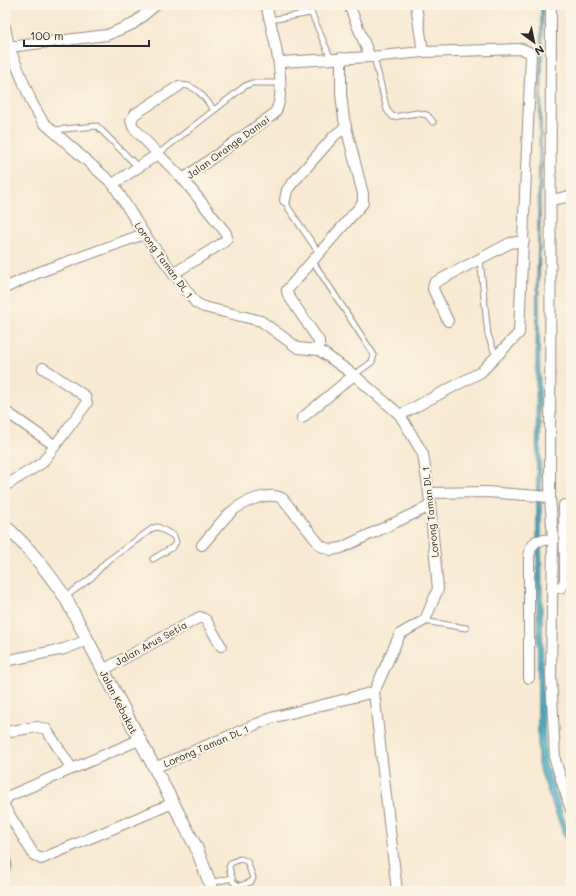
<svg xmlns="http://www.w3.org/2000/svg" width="576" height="896" font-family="Mali,sans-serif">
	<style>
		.water { fill: #43adc2; stroke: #376c76 }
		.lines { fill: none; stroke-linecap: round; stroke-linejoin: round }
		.service-casing { stroke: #928a7e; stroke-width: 7 }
		.minor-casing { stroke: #928a7e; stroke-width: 12 }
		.tertiary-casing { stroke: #928a7e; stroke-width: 14 }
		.service { stroke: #fff; stroke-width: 5 }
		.minor { stroke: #fff; stroke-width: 10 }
		.tertiary { stroke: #fff; stroke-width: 12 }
		.labels { text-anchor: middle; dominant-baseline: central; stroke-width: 4; stroke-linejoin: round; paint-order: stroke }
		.street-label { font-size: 10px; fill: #2b2b2b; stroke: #fcf5e5 }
	</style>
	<rect width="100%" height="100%" fill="#fcf5e5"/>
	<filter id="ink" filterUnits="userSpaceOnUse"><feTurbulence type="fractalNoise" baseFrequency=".025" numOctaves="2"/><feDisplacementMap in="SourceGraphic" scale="8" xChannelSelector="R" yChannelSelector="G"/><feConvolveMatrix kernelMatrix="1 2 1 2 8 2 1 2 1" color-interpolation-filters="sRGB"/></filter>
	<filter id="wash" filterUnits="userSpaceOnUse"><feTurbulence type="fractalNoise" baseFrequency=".012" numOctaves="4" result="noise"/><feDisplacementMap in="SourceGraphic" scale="16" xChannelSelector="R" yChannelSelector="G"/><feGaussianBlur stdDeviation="0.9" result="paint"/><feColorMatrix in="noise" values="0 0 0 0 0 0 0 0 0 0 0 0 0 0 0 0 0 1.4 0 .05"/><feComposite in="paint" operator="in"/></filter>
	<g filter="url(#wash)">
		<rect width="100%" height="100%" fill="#f8e9d2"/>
		<g class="water">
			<polygon points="541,5 543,5 539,297 543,703 546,764 571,839 571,855 538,765 536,357"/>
			<polygon points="5,851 12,862 9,891 5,891"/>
		</g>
	</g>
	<g filter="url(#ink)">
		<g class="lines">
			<g class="service-casing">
				<g id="service">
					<polyline points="308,5 331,59"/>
					<polyline points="270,20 311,13"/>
					<polyline points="374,57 387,110 393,117 417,113 427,115 433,122"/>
					<path d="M 179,86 C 195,82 205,99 214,110"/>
					<polyline points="54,130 97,126 138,167"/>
					<polyline points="158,154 245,86 252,83 279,83"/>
					<polyline points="285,200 289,209 319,253"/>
					<polyline points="480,259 488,335 496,356"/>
					<polyline points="312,260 374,355 372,362 354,375"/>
					<polyline points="65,597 91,578 106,562 153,528 158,527 174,536 176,542 173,547 153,559"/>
					<polyline points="424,621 466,628"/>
					<polygon points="240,859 247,861 253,878 251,882 239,886 233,882 229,867 231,863"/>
					<polyline points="210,883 232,878"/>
				</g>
			</g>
			<g class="minor-casing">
				<g id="minor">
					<polyline points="349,5 370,57"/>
					<polyline points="416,5 423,52"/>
					<polyline points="551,5 550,497 553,539 551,674 555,760 571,810"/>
					<polyline points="5,27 9,47 32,103 43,122 113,184 144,234 196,303 204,307 261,321 298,348 319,350 354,375 400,415 423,454 429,493 438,589 425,620 400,634 374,692 271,718 154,768"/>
					<polyline points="9,47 107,35 133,24 156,5"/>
					<polyline points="280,62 370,57 423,52 522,49 529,52 531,55 519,333 481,372 400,415"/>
					<polyline points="158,154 133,127 131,120 135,114 179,86"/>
					<path d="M 113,184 L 158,154 L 183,179 L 274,114 C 290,93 272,29 266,5"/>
					<polyline points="285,200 287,190 290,186 335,135 346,127"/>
					<polyline points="551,200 571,196"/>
					<polyline points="173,274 224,242 227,238 226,233 183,179"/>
					<polyline points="5,288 37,273 144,234"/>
					<polyline points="448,321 433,289 434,283 510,243 524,241"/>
					<polyline points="319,350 319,341 288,295 287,290 363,203 363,194 344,119 341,94 341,58"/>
					<polyline points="5,411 54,445"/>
					<polyline points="302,418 354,375"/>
					<polyline points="5,486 42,463 87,403 85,396 43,368"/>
					<polyline points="429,493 487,492 550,497"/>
					<path d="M 202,545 C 212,534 221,521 231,512 C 243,502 269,490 283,499 L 321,546 L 331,550 L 341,548 L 430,506"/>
					<polyline points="552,589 562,587 565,580 564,505"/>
					<polyline points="5,661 64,649 88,640"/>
					<polyline points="103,670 200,617 206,620 221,646"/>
					<polyline points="529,678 529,556 531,548 536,541 553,539"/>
					<polyline points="374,692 397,891"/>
					<polyline points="5,732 37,727 46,729 72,769"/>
					<polyline points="5,801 9,796 139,740"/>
					<polyline points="5,808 34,855 41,859 173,803"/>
				</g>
			</g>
			<g class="tertiary-casing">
				<path id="tertiary" d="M 5,526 C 29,547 47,571 65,597 L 196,847 L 213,891"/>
			</g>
			<use href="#service" class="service"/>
			<use href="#minor" class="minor"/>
			<use href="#tertiary" class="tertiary"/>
		</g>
	</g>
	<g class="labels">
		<g class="street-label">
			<text transform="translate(228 147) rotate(-36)">Jalan Orange Damai</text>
			<text transform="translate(164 260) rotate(54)">Lorong Taman DL 1</text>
			<text transform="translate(430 512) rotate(-96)">Lorong Taman DL 1</text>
			<text transform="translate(151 643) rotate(-29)">Jalan Arus Setia</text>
			<text transform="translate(119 702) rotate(63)">Jalan Kebakat</text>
			<text transform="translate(206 746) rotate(-23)">Lorong Taman DL 1</text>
		</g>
	</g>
	<rect width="576" height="896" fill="none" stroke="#fcf5e5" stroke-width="20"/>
	<g transform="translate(534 42) rotate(147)" stroke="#fcf5e5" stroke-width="3" paint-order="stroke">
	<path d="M0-3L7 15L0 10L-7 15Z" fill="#2b2b2b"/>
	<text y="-6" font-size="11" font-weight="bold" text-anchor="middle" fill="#2b2b2b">N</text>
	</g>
	<path d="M24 40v6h125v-6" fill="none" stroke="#2b2b2b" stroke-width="2"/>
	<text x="30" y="40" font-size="12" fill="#2b2b2b" stroke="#fcf5e5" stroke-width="3" paint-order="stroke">100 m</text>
</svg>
